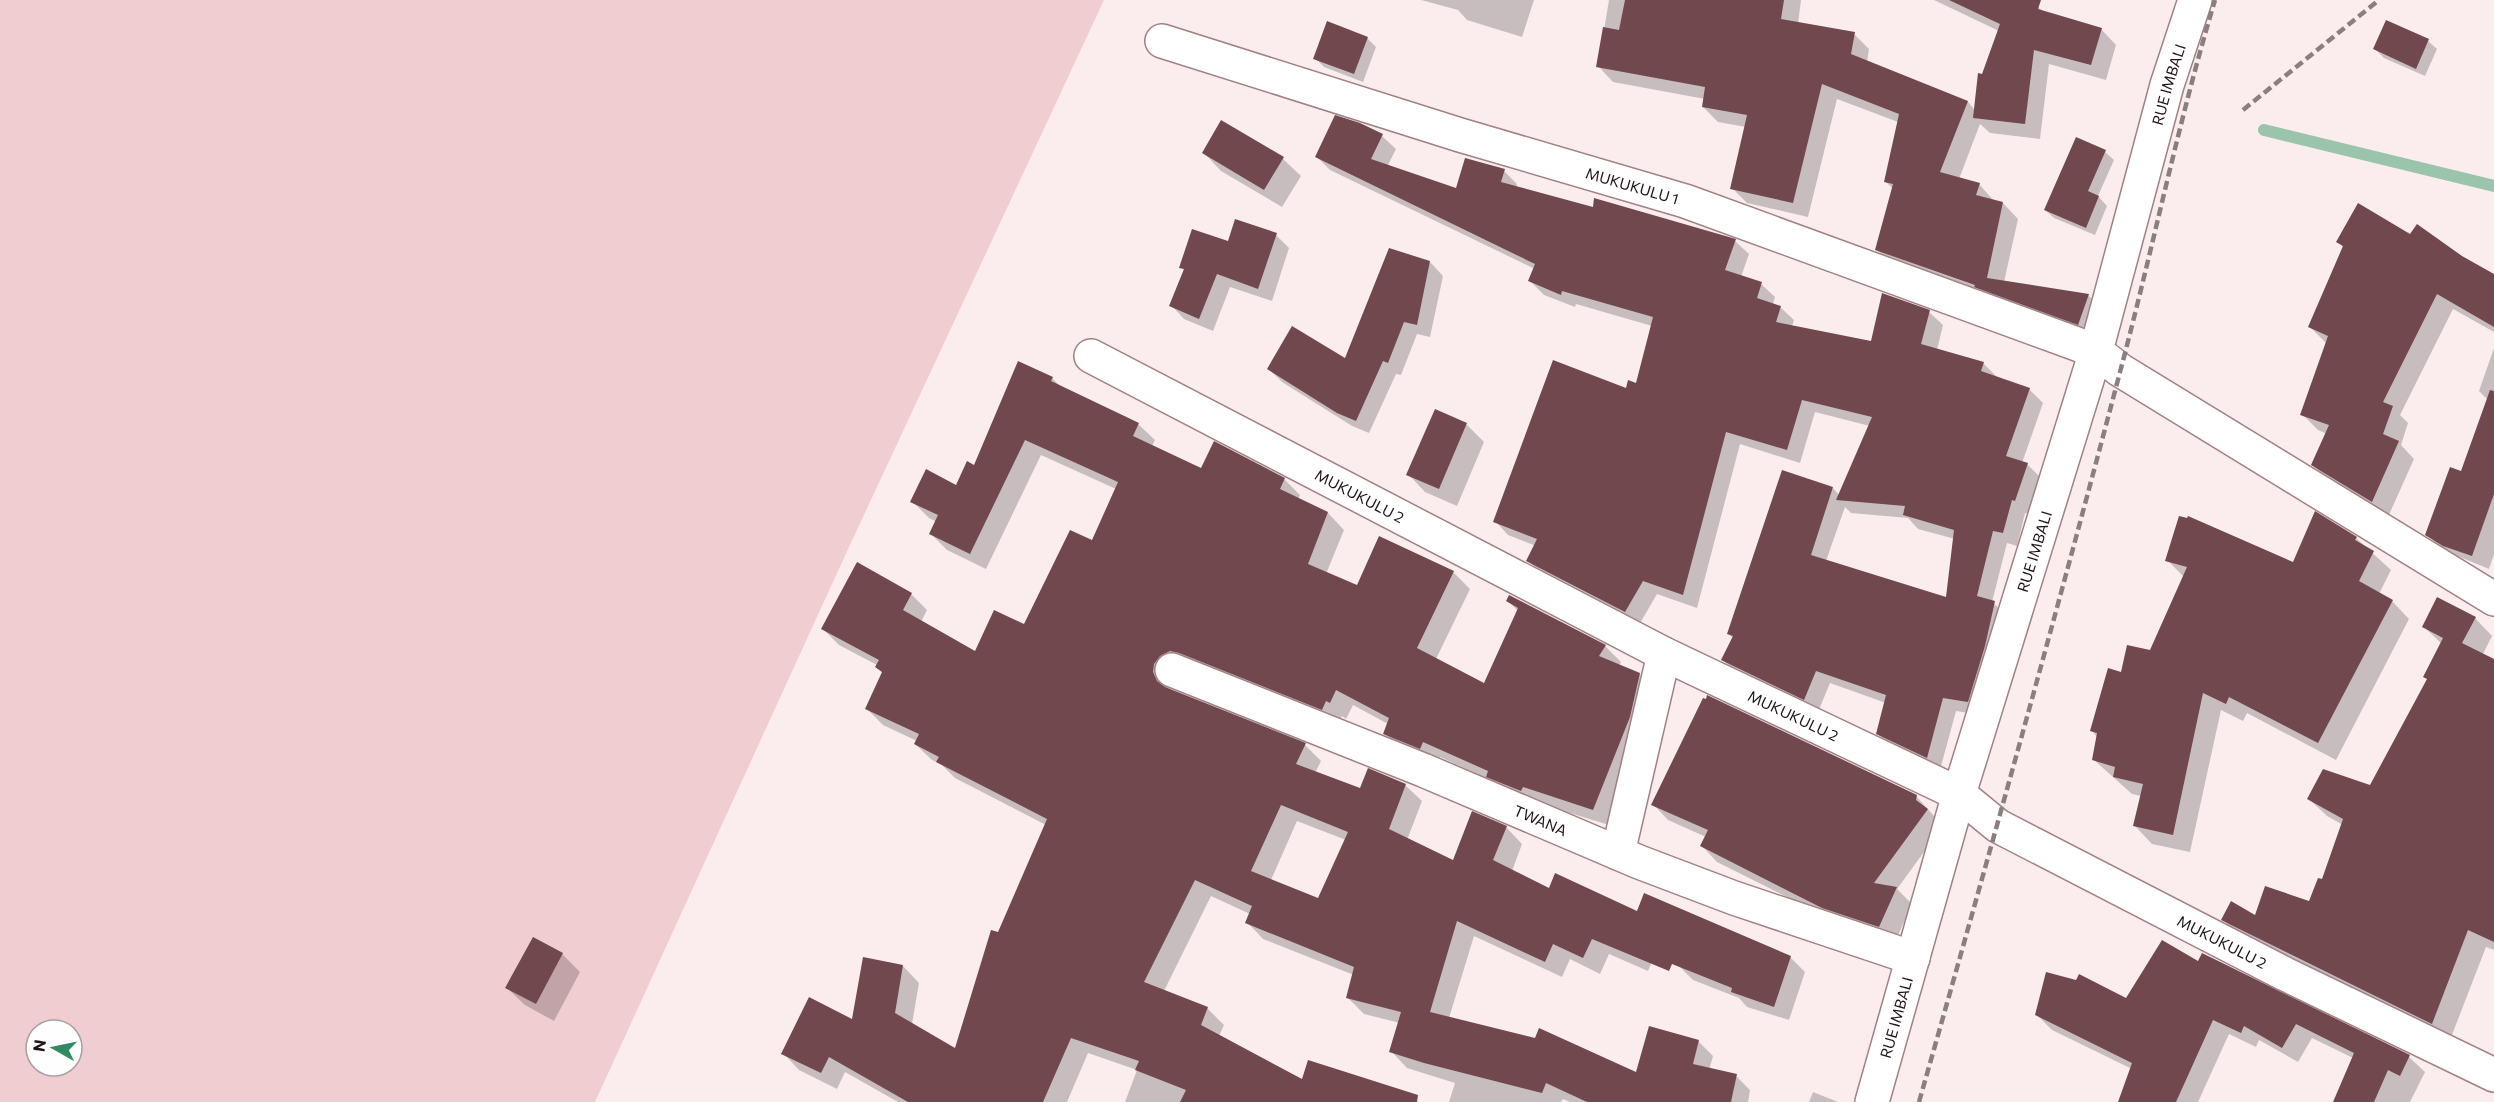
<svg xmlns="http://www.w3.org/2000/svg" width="2494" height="1102" font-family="Commissioner,sans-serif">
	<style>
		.green { fill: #f0cdd1; fill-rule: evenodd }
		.shadow { fill: #0003; fill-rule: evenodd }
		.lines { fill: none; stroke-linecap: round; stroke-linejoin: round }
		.stream { stroke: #9bc4ad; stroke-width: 12 }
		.building { fill: #70484e; fill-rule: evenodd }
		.minor-casing { stroke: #a08184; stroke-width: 36 }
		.minor { stroke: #fff; stroke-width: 33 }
		.rail { stroke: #8b7e7f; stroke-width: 4.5; stroke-dasharray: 9 4.5; stroke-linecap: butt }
		.labels { text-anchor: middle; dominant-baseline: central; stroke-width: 6; stroke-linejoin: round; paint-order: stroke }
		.street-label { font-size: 15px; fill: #201416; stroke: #fefefe }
	</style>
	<rect width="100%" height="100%" fill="#fbedee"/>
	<path class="green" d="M 0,0 L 1104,0 L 849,547 L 595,1102 L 0,1102 ZM 36,1030 L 72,1030 L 72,1066 L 36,1066 Z"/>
	<g class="shadow">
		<polygon points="1421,0 1534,0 1522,37 1467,20 1458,10"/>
		<polygon points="1609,0 1801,0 1798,24 1854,34 1869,49 1867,62 1968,102 1975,110 1983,75 1999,31 1934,0 2020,0 2038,7 2043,12 2101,29 2116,45 2106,80 2049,64 2040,139 1990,133 1980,124 1959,179 1979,184 1994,201 2003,203 2018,219 2004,282 2088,295 2103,310 2093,339 1892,265 1877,250 1893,189 1885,181 1898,122 1837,99 1808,217 1747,203 1732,188 1746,127 1718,122 1703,107 1705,99 1613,82 1598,66"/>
		<polygon points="1367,38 1376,47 1363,82 1324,67 1315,58"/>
		<polygon points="2428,41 2437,49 2425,76 2384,58 2375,49"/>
		<polygon points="1221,122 1283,159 1301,176 1282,207 1221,171 1204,153"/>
		<path d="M 1382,136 L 1396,149 L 1387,167 L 1457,190 L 1504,171 L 1517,184 L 1516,188 L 1594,209 L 1735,241 L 1749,254 L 1741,277 L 1761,284 L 1775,297 L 1773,304 L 1780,307 L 1794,320 L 1792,326 L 1872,343 L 1929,312 L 1943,325 L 1937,350 L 1983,363 L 1997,377 L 2029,389 L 2043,403 L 2022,463 L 2027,464 L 2041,478 L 2029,514 L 2025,513 L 2017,546 L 2007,543 L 1992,602 L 2008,616 L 1981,715 L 1956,711 L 1940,770 L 1891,747 L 1877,733 L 1886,703 L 1830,683 L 1818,712 L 1736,674 L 1723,660 L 1733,638 L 1729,634 L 1833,488 L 1840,496 L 1870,426 L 1815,412 L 1800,463 L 1740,444 L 1697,608 L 1657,594 L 1639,625 L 1542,574 L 1528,561 L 1536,546 L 1508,535 L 1495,521 L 1627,390 L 1637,385 L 1652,326 L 1576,304 L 1575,307 L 1544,295 L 1530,281 L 1535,269 L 1330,170 L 1316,156 ZM 1845,507 L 1851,513 L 1908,518 L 1918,529 L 1955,539 L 1947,599 L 1826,561 Z"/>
		<polygon points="2077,139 2105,152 2114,160 2098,196 2107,206 2095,235 2054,218 2045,210"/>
		<polygon points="1276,235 1289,248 1272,301 1230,287 1213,331 1184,319 1171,305 1185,271 1181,267 1229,243"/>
		<polygon points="2410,236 2461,257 2494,276 2494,332 2453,309 2400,415 2408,423 2401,445 2414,459 2388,517 2329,481 2313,465 2327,434 2318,430 2302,414 2326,343 2310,327 2344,248 2338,241"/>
		<polygon points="1430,262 1443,276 1430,337 1417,334 1401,375 1396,374 1369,433 1352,426 1282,382 1269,369 1346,361"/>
		<polygon points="2494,348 2494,554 2489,569 2443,550 2427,534 2462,473 2488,400 2479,391"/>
		<path d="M 1052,378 L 1062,388 L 1138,424 L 1155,440 L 1152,446 L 1202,470 L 1284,479 L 1300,495 L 1298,500 L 1328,513 L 1344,530 L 1326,574 L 1358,587 L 1453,572 L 1470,589 L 1436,659 L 1485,685 L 1518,611 L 1508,601 L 1605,646 L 1621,662 L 1619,666 L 1639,674 L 1656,691 L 1609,825 L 1504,793 L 1493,781 L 1440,757 L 1437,764 L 1401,750 L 1384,733 L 1388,724 L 1353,705 L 1346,719 L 1342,716 L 1338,725 L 1170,680 L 1169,690 L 1305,745 L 1321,761 L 1315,773 L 1361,790 L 1405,785 L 1422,801 L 1407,840 L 1454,862 L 1506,827 L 1522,844 L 1512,871 L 1549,890 L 1664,934 L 1648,971 L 1609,954 L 1600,974 L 1570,959 L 1562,977 L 1474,936 L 1449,1018 L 1592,1102 L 1570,1102 L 1563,1099 L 1561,1102 L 1449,1102 L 1455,1083 L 1407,1068 L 1391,1051 L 1400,1023 L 1364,1014 L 1348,998 L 1354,975 L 1263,939 L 1247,922 L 1250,914 L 1211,896 L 1164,991 L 1207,1008 L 1224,1025 L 1219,1036 L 1303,1081 L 1375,1102 L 1125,1102 L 1137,1070 L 1088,1053 L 1067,1102 L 898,1102 L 845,1072 L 837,1089 L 799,1070 L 783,1053 L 853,1021 L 903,966 L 919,983 L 912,1024 L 956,1050 L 999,934 L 1046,825 L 955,778 L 942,765 L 932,760 L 915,744 L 917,741 L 883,725 L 867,709 L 883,673 L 877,665 L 839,645 L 823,629 L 911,594 L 927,610 L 921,622 L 976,653 L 1024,626 L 1092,542 L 1116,489 L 1041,455 L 986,569 L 947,550 L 931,534 L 937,522 L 929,518 L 912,501 L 957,487 ZM 1297,821 L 1346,840 L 1318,899 L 1271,880 Z"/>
		<polygon points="1466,424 1484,442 1457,506 1425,492 1408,474"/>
		<polygon points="2356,538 2391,570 2379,594 2392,601 2409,619 2336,760 2247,713 2243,721 2221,710 2190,852 2152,844 2135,826 2141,796 2132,794 2094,760 2098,738 2092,731 2122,674 2151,652 2184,577 2167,560 2293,564"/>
		<polygon points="2475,618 2492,636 2483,654 2494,661 2494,950 2486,947 2450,1040 2240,937 2223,919 2256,917 2310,903 2323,881 2343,825 2327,816 2309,799 2371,787 2428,680 2442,644 2424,627"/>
		<polygon points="1916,796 1943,826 1897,889 1912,904 1895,942 1839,923 1717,862 1702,846 1706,837 1668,820 1653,804"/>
		<polygon points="562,954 580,972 554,1021 525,1005 507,988"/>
		<polygon points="2203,955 2409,1057 2425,1072 2410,1102 2335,1102 2353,1058 2312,1038 2298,1062 2259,1040 2256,1047 2229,1034 2198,1102 2119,1102 2132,1069 2052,1030 2037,1015 2127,1000 2198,963"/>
		<polygon points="1790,957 1805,972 1789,1020 1747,1007 1739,998 1693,980 1678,965"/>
		<polygon points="1657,1030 1699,1042 1713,1056 1709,1070 1736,1076 1750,1090 1748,1102 1634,1102"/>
		<polygon points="1813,1092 1838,1102 1809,1102"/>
	</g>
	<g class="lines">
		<polyline class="stream" points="2264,130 2494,186"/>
	</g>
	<g class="building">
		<polygon points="1625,0 1784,0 1781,19 1855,32 1851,54 1968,101 1940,172 1980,183 1976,195 2003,202 1987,278 2089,294 2078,325 1974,287 1975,285 1875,250 1893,184 1884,182 1899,114 1822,84 1793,203 1730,189 1747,115 1702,107 1705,87 1596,67 1603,27 1619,30"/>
		<polygon points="1949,0 2041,0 2038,9 2102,28 2091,65 2034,50 2025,124 1973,118 1978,73 1982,74 2000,24"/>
		<polygon points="2386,20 2429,39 2416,69 2373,49"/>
		<polygon points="1327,21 1368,37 1354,74 1313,59"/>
		<polygon points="1335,115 1360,123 1383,134 1371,159 1456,188 1465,158 1505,169 1501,182 1593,207 1594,198 1736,239 1725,270 1762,282 1757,298 1781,306 1776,322 1871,341 1882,293 1930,310 1921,344 1984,362 1981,371 2030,388 2006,456 2028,463 2015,501 2012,500 2003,533 1993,531 1977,596 1995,601 1985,646 1968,702 1943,698 1927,758 1876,734 1886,695 1816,671 1804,700 1721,660 1733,636 1727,634 1782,470 1833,487 1811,555 1946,597 1954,530 1903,515 1905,506 1836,500 1872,417 1802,400 1787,450 1726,432 1683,595 1643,581 1625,612 1526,561 1537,539 1493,522 1553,360 1626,388 1628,380 1636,383 1653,317 1562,291 1561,295 1528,281 1535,264 1315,157"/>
		<polygon points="1221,120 1284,157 1264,190 1202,153"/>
		<polygon points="2076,137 2106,150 2088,191 2099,196 2086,228 2044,210"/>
		<polygon points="2358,203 2410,234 2417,224 2462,256 2494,274 2494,327 2437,294 2383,402 2393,406 2383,434 2399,441 2372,502 2311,465 2329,425 2300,415 2328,336 2308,327 2343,246 2336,242"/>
		<polygon points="1235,219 1277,233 1258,289 1217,274 1199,319 1169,306 1184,269 1179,268 1192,229 1228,241"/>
		<polygon points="1389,248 1430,261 1417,325 1404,322 1388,363 1383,361 1356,421 1337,413 1267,369 1292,326 1345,358"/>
		<path d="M 1018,361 L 1053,377 L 1051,381 L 1139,423 L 1133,436 L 1201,468 L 1214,441 L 1285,478 L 1280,489 L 1328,512 L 1308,564 L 1357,585 L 1379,536 L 1454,571 L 1417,648 L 1484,683 L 1518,608 L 1506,601 L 1509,595 L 1606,645 L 1599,656 L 1640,673 L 1630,717 L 1593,810 L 1523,787 L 1521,791 L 1486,777 L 1488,771 L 1423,742 L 1420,749 L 1383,734 L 1389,718 L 1336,690 L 1330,703 L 1326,701 L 1322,710 L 1179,653 L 1170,651 L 1160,656 L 1154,664 L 1153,672 L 1157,681 L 1165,687 L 1306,743 L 1296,764 L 1360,788 L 1368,768 L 1406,784 L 1389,829 L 1453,860 L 1472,811 L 1507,826 L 1493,860 L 1549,888 L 1555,873 L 1637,911 L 1644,893 L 1791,956 L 1774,1007 L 1731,992 L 1732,988 L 1672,964 L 1669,971 L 1592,939 L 1583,958 L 1553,944 L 1545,962 L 1457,921 L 1430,1012 L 1535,1038 L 1539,1028 L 1636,1072 L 1649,1026 L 1699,1040 L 1693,1064 L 1737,1074 L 1731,1102 L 1587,1102 L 1546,1083 L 1542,1093 L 1424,1063 L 1389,1052 L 1401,1012 L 1346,998 L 1354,967 L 1245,923 L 1252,906 L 1195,880 L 1144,982 L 1208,1007 L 1201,1025 L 1302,1079 L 1308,1060 L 1418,1095 L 1417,1102 L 1180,1102 L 1186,1090 L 1135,1070 L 1139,1061 L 1071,1038 L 1043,1102 L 908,1102 L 829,1057 L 821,1073 L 781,1054 L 809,997 L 852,1019 L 863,957 L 903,965 L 895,1013 L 955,1048 L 991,930 L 998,932 L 1047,819 L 936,762 L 939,757 L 914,744 L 919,734 L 865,709 L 882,672 L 875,667 L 879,660 L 821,629 L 857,562 L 912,593 L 903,610 L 975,651 L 994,610 L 1024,624 L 1070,530 L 1092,540 L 1118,482 L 1025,440 L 970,554 L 929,534 L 938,515 L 910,502 L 926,469 L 956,485 L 967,461 L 974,465 ZM 1281,805 L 1348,832 L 1318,898 L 1251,871 Z"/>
		<polygon points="2490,390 2494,391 2494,494 2472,556 2443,546 2425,535 2450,467 2461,471"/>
		<polygon points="1435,409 1467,423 1439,489 1406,475"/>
		<polygon points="2315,511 2357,537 2355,540 2374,551 2359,581 2393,600 2318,743 2229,697 2226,704 2203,693 2173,835 2133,826 2143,784 2113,777 2115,767 2092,760 2097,733 2090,731 2108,668 2121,672 2127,645 2150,650 2187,567 2165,561 2179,516 2187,518 2188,516 2293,562"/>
		<polygon points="2437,597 2476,617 2462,643 2494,659 2494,942 2468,930 2432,1024 2221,920 2231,901 2255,915 2265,886 2309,901 2318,878 2322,879 2343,819 2307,799 2323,769 2370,785 2427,679 2423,677 2443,638 2422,627"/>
		<polygon points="1707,695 1917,795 1916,800 1928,809 1874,883 1897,887 1879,927 1822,908 1700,846 1708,830 1651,805 1703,698 1706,699"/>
		<polygon points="533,937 563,953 536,1004 505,988"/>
		<polygon points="2162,940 2198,961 2202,953 2410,1055 2400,1076 2388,1070 2374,1102 2333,1102 2354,1053 2296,1024 2282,1048 2244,1026 2241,1033 2213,1020 2176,1102 2118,1102 2132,1063 2035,1015 2046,972 2076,980 2079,974 2126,998"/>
	</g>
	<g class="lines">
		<g class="minor-casing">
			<g id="minor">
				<path id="s1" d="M 1162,41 L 1460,135 L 1685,201 L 2096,351 L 2120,370 L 2494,599"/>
				<path id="s2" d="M 1091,356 L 1664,654 L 1959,794 L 1998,826 L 2285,974 L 2494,1075"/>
				<path id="s3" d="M 1172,670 L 1423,770 L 1639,862 L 1734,898 L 1913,958"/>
				<polyline points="1618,853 1664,654"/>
				<path id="s4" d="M 1872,1102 L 1959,794 L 2096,351 L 2167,85 L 2195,0"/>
			</g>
		</g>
		<use href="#minor" class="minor"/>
		<g class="rail">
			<polyline points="2243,110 2379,0"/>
			<path d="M 1919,1102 C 1988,859 2056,616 2120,372 C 2153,248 2178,123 2215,0"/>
		</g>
	</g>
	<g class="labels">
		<g class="street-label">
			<text stroke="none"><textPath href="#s4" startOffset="1060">RUE IMBALI</textPath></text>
			<text stroke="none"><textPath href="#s1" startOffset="492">MUKUKULU 1</textPath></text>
			<text stroke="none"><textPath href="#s2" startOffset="303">MUKUKULU 2</textPath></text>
			<text stroke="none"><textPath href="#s4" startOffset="574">RUE IMBALI</textPath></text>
			<text stroke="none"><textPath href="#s2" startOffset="789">MUKUKULU 2</textPath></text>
			<text stroke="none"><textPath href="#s3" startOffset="398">TWANA</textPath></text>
			<text stroke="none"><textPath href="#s2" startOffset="1275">MUKUKULU 2</textPath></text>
			<text stroke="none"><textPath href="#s4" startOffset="88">RUE IMBALI</textPath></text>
		</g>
	</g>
	<g transform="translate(54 1048) rotate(279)"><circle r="28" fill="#fefefe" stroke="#a5a0a1" stroke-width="1.5"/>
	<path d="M0-4.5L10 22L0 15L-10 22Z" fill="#2f8b61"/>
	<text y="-9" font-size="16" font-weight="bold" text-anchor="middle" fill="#201416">N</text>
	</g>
</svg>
